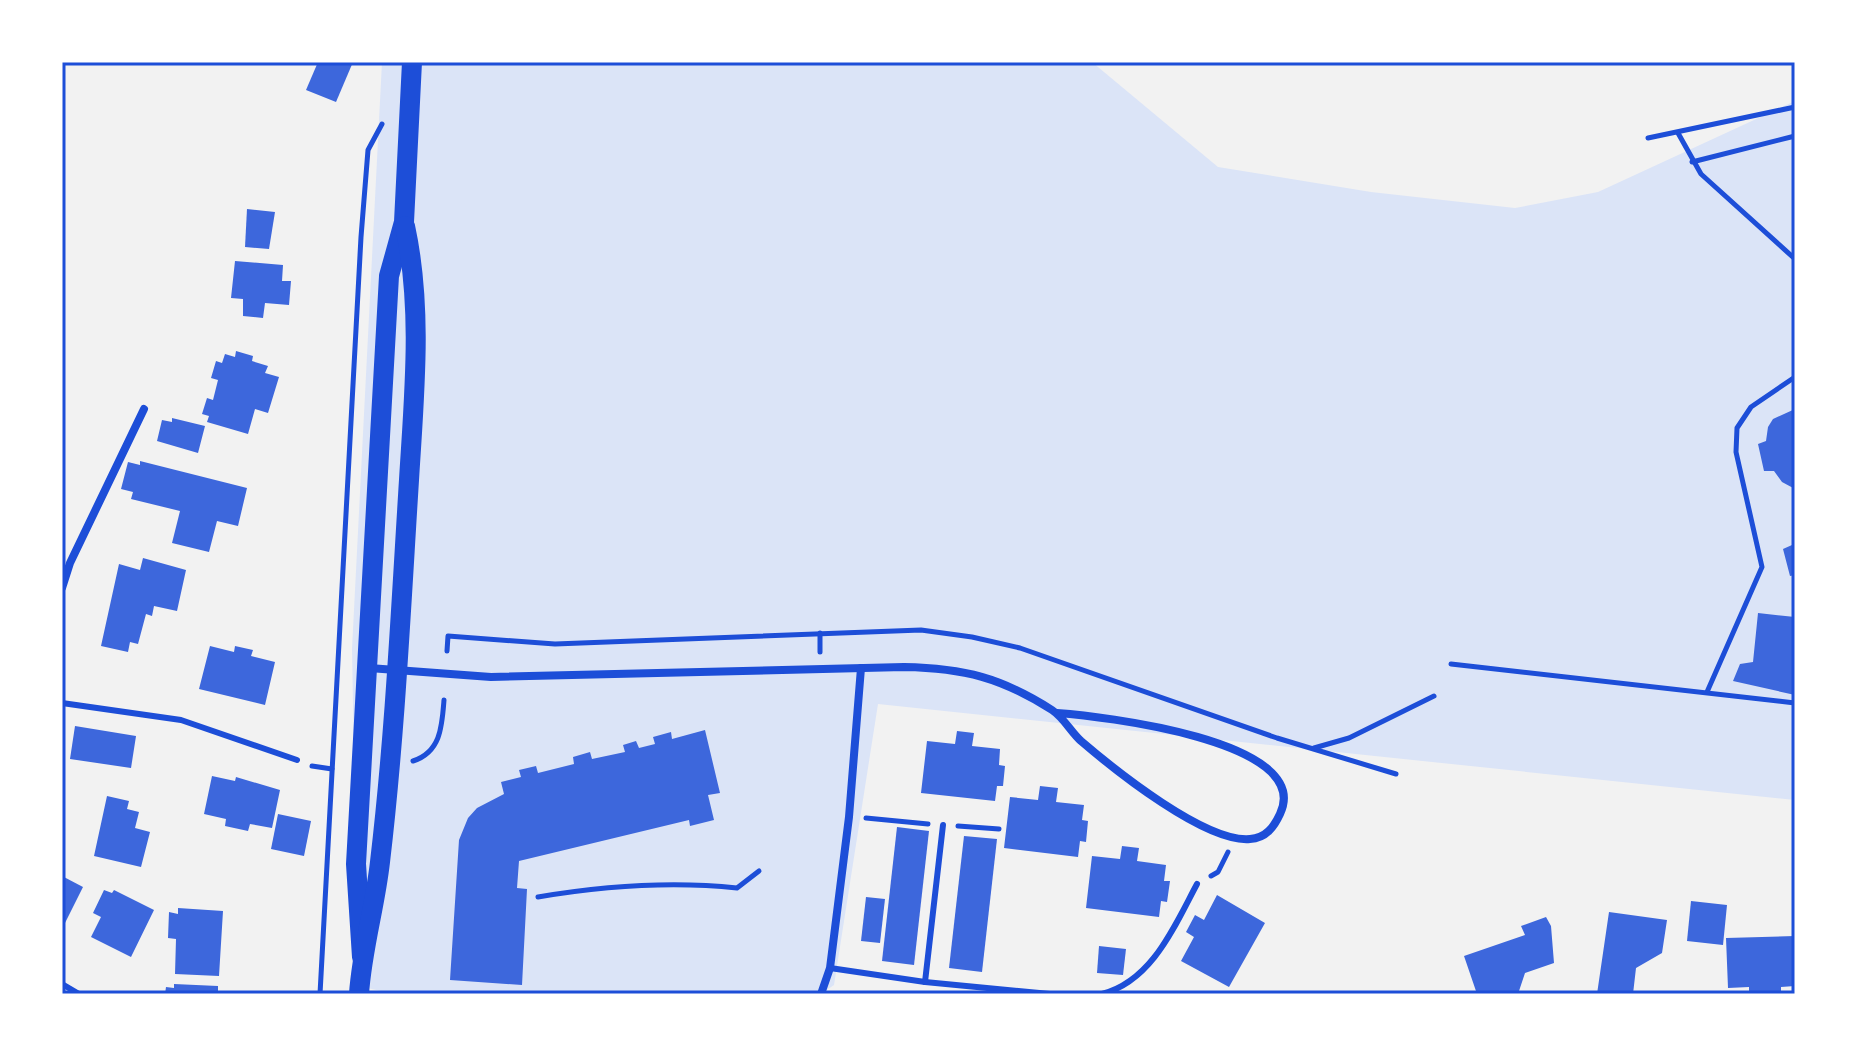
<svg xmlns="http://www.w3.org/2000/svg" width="1857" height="1056" font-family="Roboto,sans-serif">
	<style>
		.green { fill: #dbe4f7 }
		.building { fill: #3d67dc }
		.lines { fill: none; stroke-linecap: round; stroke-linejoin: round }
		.path { stroke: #1d4ed8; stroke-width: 5 }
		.service { stroke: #1d4ed8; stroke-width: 6 }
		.minor { stroke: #1d4ed8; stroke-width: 8 }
		.primary { stroke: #1d4ed8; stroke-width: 20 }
		.neatline { fill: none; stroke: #1d4ed8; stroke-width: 3 }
	</style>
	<rect width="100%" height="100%" fill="#f2f2f2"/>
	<polygon class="green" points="382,62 1092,62 1218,167 1371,192 1515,208 1598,192 1795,101 1795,800 878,704 834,985 821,994 395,994 358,986 352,649"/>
	<g class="building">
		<polygon points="318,62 353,62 336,102 306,90"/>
		<polygon points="247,209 275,212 269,249 245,247"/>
		<polygon points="235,261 283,265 282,281 291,281 289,305 265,303 263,318 243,316 243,299 231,298"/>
		<polygon points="236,351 253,356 252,361 268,366 265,373 279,377 268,413 255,409 248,434 207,422 209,416 202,414 207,398 213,400 218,380 211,378 216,361 222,363 225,354 235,357"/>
		<polygon points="1795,409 1795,489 1782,482 1774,471 1764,471 1758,444 1766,441 1768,427 1773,419"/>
		<polygon points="172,418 205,426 198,453 157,441 162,420 172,422"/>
		<polygon points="140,461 247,488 238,526 217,521 209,552 172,543 180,511 131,499 133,492 121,489 128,462 140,465"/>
		<polygon points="1793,529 1795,575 1790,576 1783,549 1792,545"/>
		<polygon points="143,558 186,570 177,611 154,606 152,616 146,614 138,644 130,642 128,652 101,646 119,564 140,570"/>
		<polygon points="1758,613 1795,617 1795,695 1733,681 1740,664 1753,662"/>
		<polygon points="210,646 234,652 235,646 253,650 251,656 275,662 265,705 199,689"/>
		<polygon points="75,726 136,736 131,768 70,759"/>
		<polygon points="705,730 720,793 708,795 714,820 690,826 689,820 519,861 517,888 527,889 522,985 450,980 459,840 468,818 477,808 504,794 501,782 521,777 519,770 536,766 538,773 574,764 573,757 590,752 592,759 625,752 623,745 636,741 639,748 655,744 653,737 671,732 672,739"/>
		<polygon points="957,731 974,733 972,746 1000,749 999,765 1005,766 1003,786 997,786 995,801 921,793 927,741 955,744"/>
		<polygon points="212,776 235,781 236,777 280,790 272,828 250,824 248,831 225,826 226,819 204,814"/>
		<polygon points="1040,786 1058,788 1056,802 1084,805 1082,820 1088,821 1086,842 1080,841 1078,857 1004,848 1010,797 1038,800"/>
		<polygon points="107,796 129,801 127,809 139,812 135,828 150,832 141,867 94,856"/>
		<polygon points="278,814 311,821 304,856 271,849"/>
		<polygon points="897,827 929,831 914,965 882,961"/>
		<polygon points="964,836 997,839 982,972 949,968"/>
		<polygon points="1122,846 1139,848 1137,861 1166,865 1164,881 1170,881 1167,902 1161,901 1159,917 1086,908 1092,856 1120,859"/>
		<polygon points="62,876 83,887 62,929"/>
		<polygon points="104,890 112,893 114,890 154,910 131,957 91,937 101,917 93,913"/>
		<polygon points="1217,895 1265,923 1229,987 1181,961 1194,937 1186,932 1195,915 1204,920"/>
		<polygon points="866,897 885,899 880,943 861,941"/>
		<polygon points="1691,901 1727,905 1723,945 1687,941"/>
		<polygon points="178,908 223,911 219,976 175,974 176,939 168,938 169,912 178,914"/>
		<polygon points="1609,912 1667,920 1662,953 1636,968 1633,994 1597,994"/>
		<polygon points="1546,917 1551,926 1554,963 1525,973 1518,994 1477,994 1464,956 1525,935 1521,926"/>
		<polygon points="1795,936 1795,986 1781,987 1781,994 1749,994 1749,987 1728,988 1726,938"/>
		<polygon points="1099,946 1126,949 1123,975 1097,973"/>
		<polygon points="174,984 218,986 218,994 165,994 166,987 174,988"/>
	</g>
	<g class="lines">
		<g class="path">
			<polyline points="1678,133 1701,174 1795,259"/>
			<polyline points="1648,138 1795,107"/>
			<polyline points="1692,162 1795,136"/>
			<polyline points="820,633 820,652"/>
			<polyline points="447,651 448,636 555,644 921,630 972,637 1020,648 1277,738 1396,774"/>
			<polyline points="1451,664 1795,703"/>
			<polyline points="1707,692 1762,567 1736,452 1737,428 1751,407 1795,377"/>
			<polyline points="1314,748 1349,738 1434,696"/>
			<path d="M 413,761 C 441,752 442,726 444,700"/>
			<polyline points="312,766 332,769"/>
			<polyline points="866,818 928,824"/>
			<polyline points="958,826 999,829"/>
			<polyline points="1211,876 1218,872 1228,852"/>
			<path d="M 538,897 C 603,886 671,881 737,888 L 759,871"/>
			<polyline points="320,994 361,237 368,150 382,124"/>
		</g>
		<g class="service">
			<polyline points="62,703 181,720 297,760"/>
			<polyline points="830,968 925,982 1050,994"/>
			<polyline points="925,982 943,825"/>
			<polyline points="62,984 79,994"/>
			<path d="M 1102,994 C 1152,981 1174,927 1197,884"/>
		</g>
		<g class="minor">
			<polyline points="62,588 70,563 144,409"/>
			<path d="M 369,668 L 491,677 L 904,667 C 964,668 1002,678 1052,710 C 1064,718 1071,732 1081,741 C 1116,771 1206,843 1250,839 C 1266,838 1274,827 1280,814 C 1315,740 1099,716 1057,713"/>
			<polyline points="821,994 830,968 849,817 861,668"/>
		</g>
		<g class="primary">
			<polyline points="362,957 356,864 389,276 404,222 412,62"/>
			<path d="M 359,994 C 362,949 375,907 380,862 C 395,735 401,607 409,480 C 414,396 423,309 405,226"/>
		</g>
	</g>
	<rect width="1857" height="1056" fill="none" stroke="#ffffff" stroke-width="128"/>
	<rect x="64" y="64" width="1729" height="928" class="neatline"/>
</svg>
